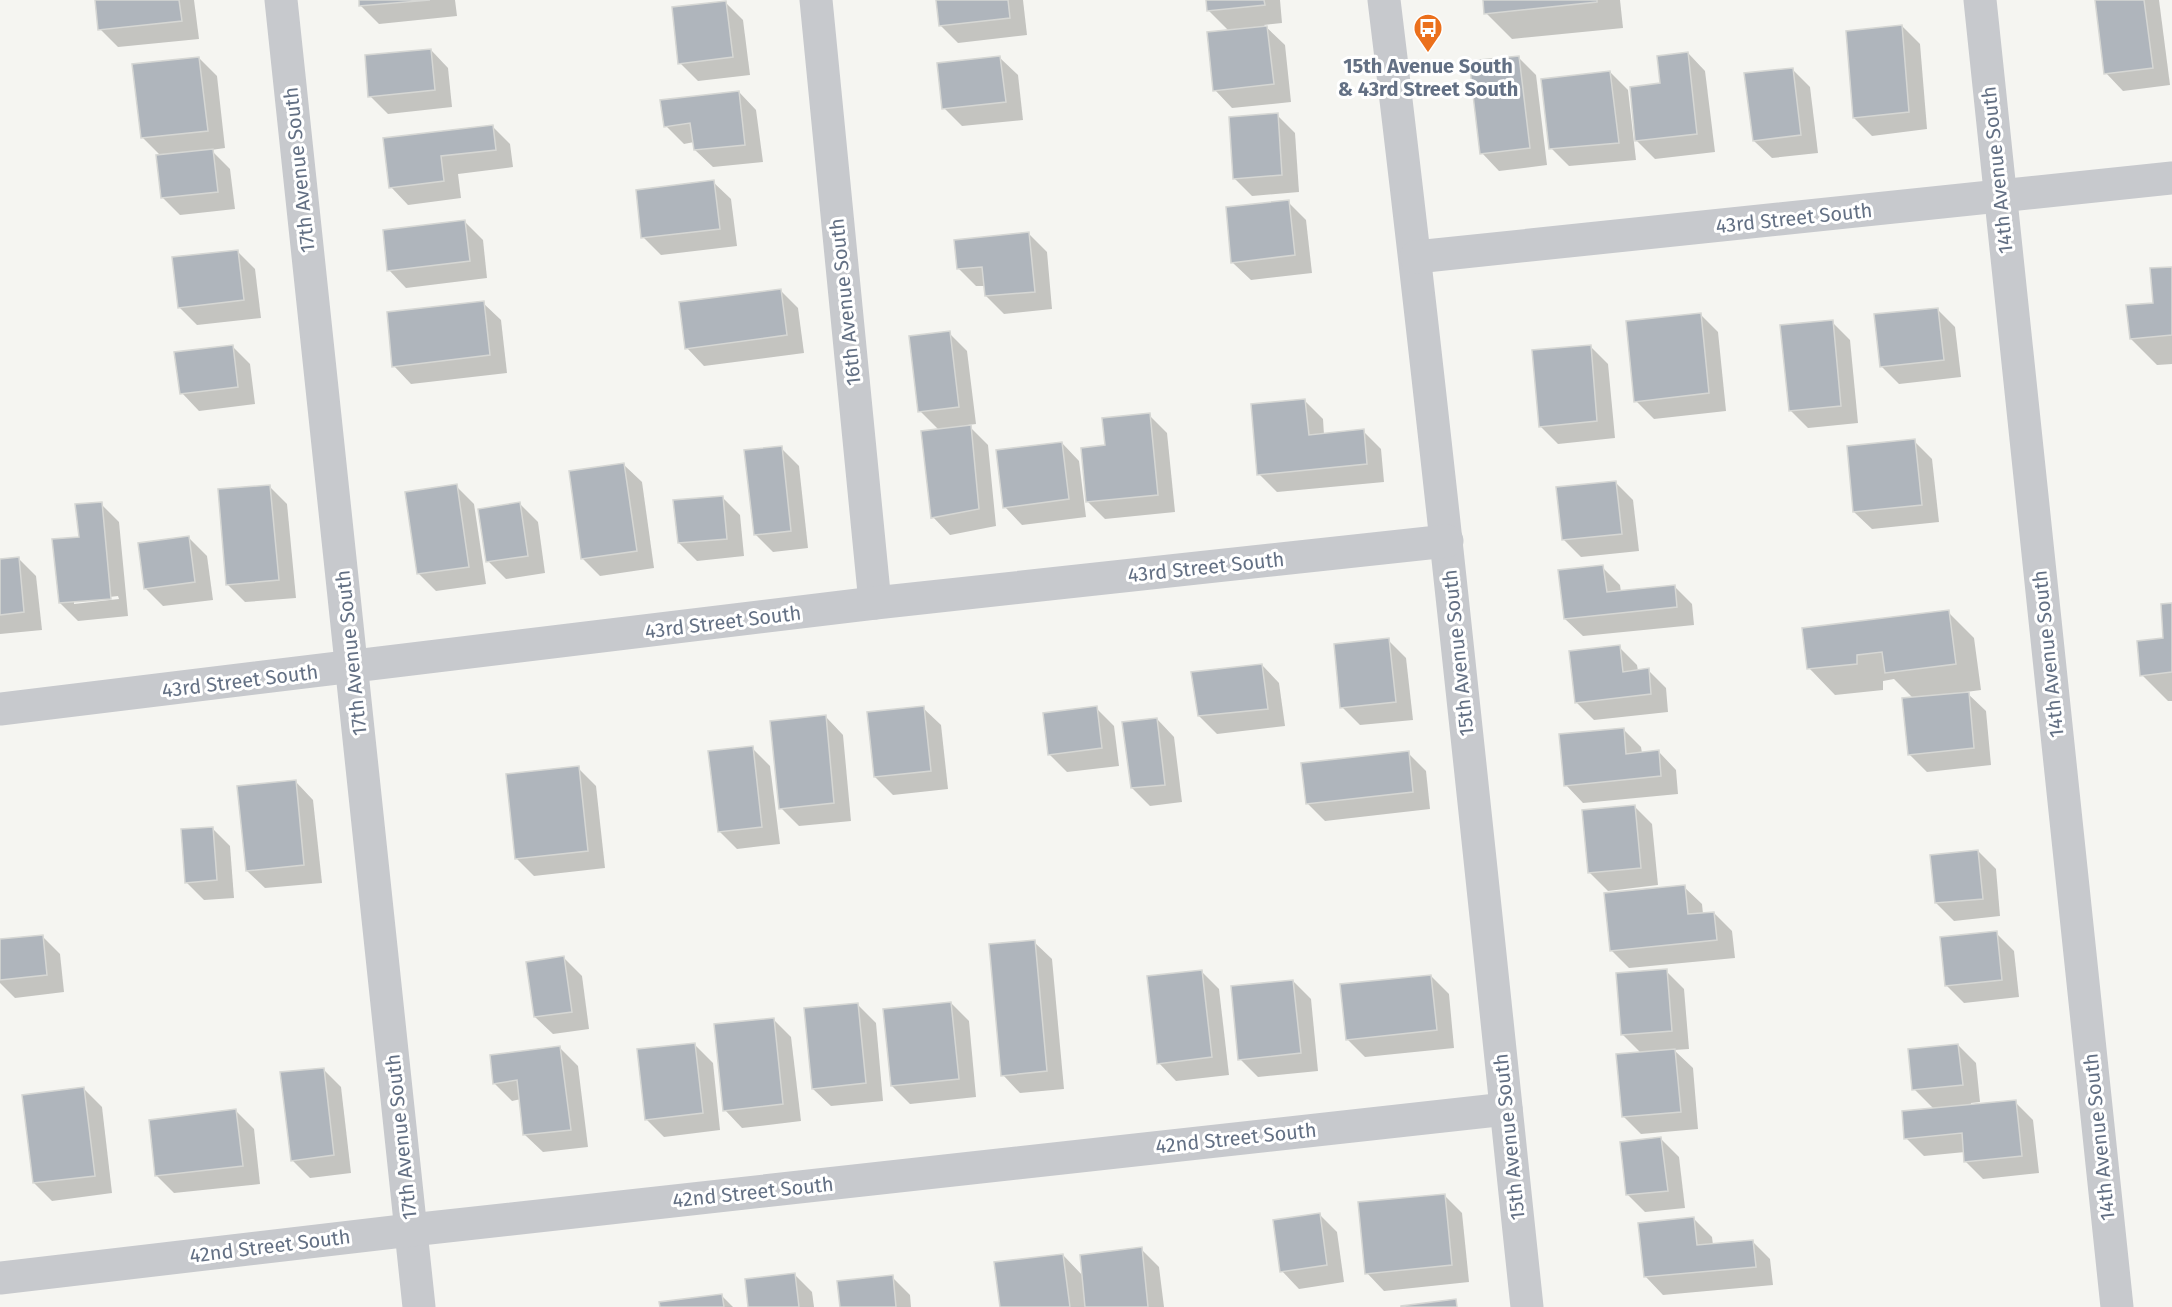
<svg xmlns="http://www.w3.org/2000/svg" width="2172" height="1307" font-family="'Fira Sans',sans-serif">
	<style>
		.shadow { fill: #0003; fill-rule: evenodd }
		.building { fill: #afb5bc; stroke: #d6d7d4; stroke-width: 1.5 }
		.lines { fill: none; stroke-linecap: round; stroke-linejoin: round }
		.minor { stroke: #c7c9cd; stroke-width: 33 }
		.labels { text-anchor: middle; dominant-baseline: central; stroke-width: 6; stroke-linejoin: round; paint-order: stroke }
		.poi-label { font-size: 20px; font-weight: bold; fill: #637084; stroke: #fff }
		.street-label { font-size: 20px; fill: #637084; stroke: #fff }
	</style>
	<rect width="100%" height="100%" fill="#f5f5f1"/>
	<g class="shadow">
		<polygon points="96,0 194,0 199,39 118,47 100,29"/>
		<polygon points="360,0 455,0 457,16 379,24 361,6"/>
		<polygon points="937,0 1023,0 1027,35 958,43 940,25"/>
		<polygon points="1208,0 1280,0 1282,23 1264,25 1285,45 1291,102 1232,108 1215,90 1229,31 1209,11"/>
		<polygon points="1484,0 1620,0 1623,28 1512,39 1486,13"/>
		<polygon points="2096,0 2159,0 2170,85 2123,91 2106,73"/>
		<polygon points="725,2 743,20 750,75 698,81 680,63"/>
		<polygon points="1902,26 1920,44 1927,129 1872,136 1854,118"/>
		<polygon points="431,50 448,68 452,107 388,114 370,96"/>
		<polygon points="1688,53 1705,71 1715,152 1655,159 1637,141"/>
		<polygon points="1518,57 1536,75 1547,165 1499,171 1482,153"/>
		<polygon points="199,58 217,76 225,148 211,150 230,169 235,209 180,215 162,197 161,156 143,138"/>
		<polygon points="1000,58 1018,75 1023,120 962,126 944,108"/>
		<polygon points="1792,69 1810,87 1818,153 1772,158 1754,141"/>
		<polygon points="1610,72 1628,90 1636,160 1569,166 1551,148"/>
		<polygon points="739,92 756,110 763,162 713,167 695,150 694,142 684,144 666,126"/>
		<polygon points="1277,115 1295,133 1299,192 1252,196 1234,178"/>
		<polygon points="493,127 510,144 513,167 458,174 461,198 408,205 391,187 385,139"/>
		<polygon points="713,182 731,199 737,246 661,255 643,237"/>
		<polygon points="1288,202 1306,220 1312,273 1251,280 1233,263"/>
		<polygon points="465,222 483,240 487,278 406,288 389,270"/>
		<polygon points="1029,234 1047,252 1052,309 1004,314 986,296 985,286 976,286 958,268"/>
		<polygon points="237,251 255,269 261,318 197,325 179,307"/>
		<polygon points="2172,268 2172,364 2157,365 2131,339 2154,304"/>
		<polygon points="780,290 798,308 804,353 704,366 687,348"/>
		<polygon points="483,303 501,320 507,373 411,384 394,366"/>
		<polygon points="1937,309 1955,327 1961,377 1899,384 1881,366"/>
		<polygon points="1700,314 1718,332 1726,411 1654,419 1636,401"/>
		<polygon points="1832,322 1850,340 1858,423 1808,428 1790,410"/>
		<polygon points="949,333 967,351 976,424 968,425 988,445 996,526 950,535 933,517 939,430 920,411"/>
		<polygon points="232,346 250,364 255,404 199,411 182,393"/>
		<polygon points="1590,346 1608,364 1615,438 1558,444 1540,426"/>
		<polygon points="1305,401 1323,419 1324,435 1363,431 1381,449 1384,482 1277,492 1259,474"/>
		<polygon points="1149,415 1167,433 1175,512 1105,519 1087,501"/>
		<polygon points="1914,441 1932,459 1939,522 1872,529 1854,512"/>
		<polygon points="1062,443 1079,461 1086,517 1022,525 1005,507"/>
		<polygon points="781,448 799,466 808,548 773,552 755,534"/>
		<polygon points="624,465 642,482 654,568 600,576 582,558"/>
		<polygon points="1615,482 1633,500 1639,551 1581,557 1563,539"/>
		<polygon points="456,486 474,504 486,584 436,591 418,573"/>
		<polygon points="270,487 287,504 296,598 245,602 227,584"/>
		<polygon points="722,497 740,515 744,556 697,561 679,543"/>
		<path d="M 101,504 L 119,522 L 128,616 L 78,621 L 60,603 L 80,538 ZM 118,596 L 119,599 L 74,604 L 74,601 Z"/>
		<polygon points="520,504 538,522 545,573 506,579 488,561"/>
		<polygon points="189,538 207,556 213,600 163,606 145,588"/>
		<polygon points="18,558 36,576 42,630 0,634 0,560"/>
		<polygon points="1602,567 1620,585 1621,592 1674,586 1692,604 1694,625 1583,636 1565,619"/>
		<polygon points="2172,605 2172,701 2168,701 2142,675 2165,640"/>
		<polygon points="1948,612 1974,638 1981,690 1966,692 1986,711 1991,765 1927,772 1909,754 1914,699 1894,679 1883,681 1883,690 1835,695 1809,668"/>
		<polygon points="1388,640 1406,658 1413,720 1360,725 1342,707"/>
		<polygon points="1619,647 1637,665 1638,671 1648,670 1666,688 1668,712 1594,720 1576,702"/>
		<polygon points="1262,665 1279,683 1285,726 1217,734 1199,716"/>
		<polygon points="923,708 941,725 948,789 893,795 875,777"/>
		<polygon points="1096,708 1114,726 1119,766 1067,772 1049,754"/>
		<polygon points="826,717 843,735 851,821 799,826 781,808"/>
		<polygon points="1157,719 1174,737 1182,802 1150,806 1132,788"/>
		<polygon points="1623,729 1641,747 1642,753 1659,752 1676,770 1678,794 1583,803 1566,785"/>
		<polygon points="752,748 770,766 780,844 737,849 719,831"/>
		<polygon points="1408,753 1426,771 1430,809 1325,821 1307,803"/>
		<polygon points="578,768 596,786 605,868 534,876 516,858"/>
		<polygon points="296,782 313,800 322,883 265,888 247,871"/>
		<polygon points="1634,806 1652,824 1658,885 1608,891 1590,873"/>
		<polygon points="212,828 230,846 234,898 204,900 186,882"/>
		<polygon points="1978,851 1996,869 2000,916 1954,921 1936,903"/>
		<polygon points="1684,887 1702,904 1703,914 1714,913 1732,931 1735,958 1629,968 1611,950"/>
		<polygon points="1996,933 2014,951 2019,997 1964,1003 1946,985"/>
		<polygon points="42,936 60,954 64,992 15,998 0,983 0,941"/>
		<polygon points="1034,942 1052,959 1064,1089 1020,1093 1003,1075"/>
		<polygon points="564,958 582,976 589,1029 553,1034 535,1017"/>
		<polygon points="1201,971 1219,989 1229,1075 1176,1081 1159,1063"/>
		<polygon points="1666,971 1684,989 1689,1049 1674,1050 1693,1068 1698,1129 1641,1134 1623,1116 1641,1053 1623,1035"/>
		<polygon points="1431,976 1449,994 1454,1048 1365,1057 1347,1039"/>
		<polygon points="1293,981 1311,999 1318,1071 1258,1077 1240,1059"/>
		<polygon points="951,1003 969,1021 976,1097 910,1104 892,1086"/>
		<polygon points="858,1005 876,1023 883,1101 831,1106 813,1089"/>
		<polygon points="773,1019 791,1037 801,1121 742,1128 725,1110"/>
		<polygon points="695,1045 713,1063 720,1130 664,1137 646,1119"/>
		<polygon points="1958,1045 1976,1063 1980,1102 1971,1103 1971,1106 2015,1102 2033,1120 2039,1173 1983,1179 1965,1161 1965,1152 1924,1156 1906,1138 1934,1109 1914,1089"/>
		<polygon points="560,1048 578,1066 588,1147 543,1152 525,1135 521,1099 512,1101 494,1083"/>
		<polygon points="323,1069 341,1087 351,1173 310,1178 292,1160"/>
		<polygon points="84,1089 102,1107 112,1193 52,1201 34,1183"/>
		<polygon points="236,1111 254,1129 260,1184 174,1193 156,1175"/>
		<polygon points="1661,1139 1679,1157 1685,1208 1645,1212 1627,1194"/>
		<polygon points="1444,1195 1462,1213 1469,1282 1384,1291 1367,1273"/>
		<polygon points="1319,1214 1337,1232 1344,1282 1299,1289 1282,1271"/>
		<polygon points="1694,1219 1712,1237 1713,1245 1752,1241 1770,1259 1773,1285 1663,1295 1646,1277"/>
		<polygon points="1141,1249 1159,1267 1164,1307 1001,1307 1063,1255 1083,1276"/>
		<polygon points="794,1274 812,1292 814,1307 749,1307"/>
		<polygon points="892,1277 910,1295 911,1307 841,1307"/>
		<polygon points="722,1296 733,1307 661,1307"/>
	</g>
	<g class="building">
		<polygon points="95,0 179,0 182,21 98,30"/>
		<polygon points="359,0 430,0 359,6"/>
		<polygon points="936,0 1008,0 1010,18 939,26"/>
		<polygon points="1206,0 1264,0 1265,5 1207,11"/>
		<polygon points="1483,0 1597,0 1597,2 1484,14"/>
		<polygon points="2095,0 2144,0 2153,68 2104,74"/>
		<polygon points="726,1 733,57 678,64 672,7"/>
		<polygon points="1902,25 1909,112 1853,118 1846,31"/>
		<polygon points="1267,26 1274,84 1213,91 1207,32"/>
		<polygon points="431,49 435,90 368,97 365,55"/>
		<polygon points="1688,52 1697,134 1635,141 1630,87 1660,83 1657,56"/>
		<polygon points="1000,56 1006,102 942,109 937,63"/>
		<polygon points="1519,56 1530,148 1480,154 1469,61"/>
		<polygon points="199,57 208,131 141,138 132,64"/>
		<polygon points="1793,68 1801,135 1753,141 1744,73"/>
		<polygon points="1610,71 1619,143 1549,149 1541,79"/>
		<polygon points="739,91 745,145 694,150 690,123 664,127 660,100"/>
		<polygon points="1278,113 1282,175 1233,179 1229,117"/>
		<polygon points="493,125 496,150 441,156 444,181 389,188 383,138"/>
		<polygon points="213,149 218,192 161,198 156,155"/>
		<polygon points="714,180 720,229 641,238 636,190"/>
		<polygon points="1289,200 1295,255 1231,263 1226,207"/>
		<polygon points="465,220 470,261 387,271 383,230"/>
		<polygon points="1029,232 1035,292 985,296 982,267 957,269 954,240"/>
		<polygon points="238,250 244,300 178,308 172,257"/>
		<polygon points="2172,267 2172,335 2130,339 2126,305 2153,303 2150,268"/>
		<polygon points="781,289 787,335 685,349 679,302"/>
		<polygon points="484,301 490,355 392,367 387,312"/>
		<polygon points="1938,308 1944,360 1880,367 1874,314"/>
		<polygon points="1701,313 1709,393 1634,402 1626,321"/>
		<polygon points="1833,320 1841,406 1789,411 1780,325"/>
		<polygon points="950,331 959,407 918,412 909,336"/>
		<polygon points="233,345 238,387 180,394 174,352"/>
		<polygon points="1591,345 1597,421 1539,427 1532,350"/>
		<polygon points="1305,399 1309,435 1364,429 1367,464 1257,475 1251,404"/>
		<polygon points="1150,413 1158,495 1086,502 1081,448 1105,445 1102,418"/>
		<polygon points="971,425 979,509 931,518 921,431"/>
		<polygon points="1915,439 1922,505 1853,512 1847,446"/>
		<polygon points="1062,442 1069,499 1003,508 996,450"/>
		<polygon points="782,446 791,531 754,535 744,450"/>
		<polygon points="624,463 637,551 581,559 569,471"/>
		<polygon points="1616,481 1622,534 1562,540 1556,487"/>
		<polygon points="457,484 469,567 417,574 405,492"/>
		<polygon points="270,485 279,580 226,585 218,489"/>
		<polygon points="723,496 727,539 678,543 673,500"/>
		<polygon points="102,502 111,599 59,603 52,539 79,537 75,504"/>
		<polygon points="520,502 528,556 486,562 478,509"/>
		<polygon points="189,536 195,582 144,589 138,543"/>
		<polygon points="19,557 24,612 0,615 0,559"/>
		<polygon points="1603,565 1607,592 1675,585 1677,607 1564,619 1558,570"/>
		<polygon points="2172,603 2172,672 2140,676 2137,641 2163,638 2161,604"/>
		<polygon points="1949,610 1956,664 1885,673 1882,652 1857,655 1857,664 1807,669 1802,628"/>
		<polygon points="1389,638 1396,702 1340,708 1334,644"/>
		<polygon points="1620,645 1623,672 1649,668 1651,694 1575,703 1569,651"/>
		<polygon points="1262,664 1268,709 1198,716 1191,672"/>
		<polygon points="1969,692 1974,748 1908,755 1902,698"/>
		<polygon points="924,706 931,771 874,777 867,712"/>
		<polygon points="1097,706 1102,748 1048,755 1043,713"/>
		<polygon points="826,715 834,803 779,809 770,721"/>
		<polygon points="1157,718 1165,785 1131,788 1122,722"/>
		<polygon points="1624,728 1626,754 1659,750 1661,776 1564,786 1559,734"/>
		<polygon points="753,746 762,827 718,832 708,751"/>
		<polygon points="1409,751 1413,792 1306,804 1301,763"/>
		<polygon points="579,766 588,851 515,859 506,774"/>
		<polygon points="296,780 304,865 246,871 237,786"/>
		<polygon points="1635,805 1641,868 1588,873 1582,810"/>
		<polygon points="213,827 217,880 185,883 181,829"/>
		<polygon points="1978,850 1983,899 1935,903 1930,855"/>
		<polygon points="1685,885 1688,914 1714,912 1717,940 1610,951 1604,893"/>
		<polygon points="1997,931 2002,980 1945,986 1940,937"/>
		<polygon points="43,935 47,975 0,980 0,939"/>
		<polygon points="1035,940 1047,1071 1001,1076 989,944"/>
		<polygon points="564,956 572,1012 534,1017 526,962"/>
		<polygon points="1667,969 1672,1031 1621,1035 1616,973"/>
		<polygon points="1202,970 1212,1057 1157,1064 1147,976"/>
		<polygon points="1431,975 1437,1030 1346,1040 1340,984"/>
		<polygon points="1293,980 1301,1053 1238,1060 1231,986"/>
		<polygon points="951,1002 959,1079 891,1086 883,1009"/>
		<polygon points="858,1003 866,1083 812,1089 804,1008"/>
		<polygon points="774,1018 783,1104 723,1111 714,1024"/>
		<polygon points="695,1043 703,1113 645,1120 637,1049"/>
		<polygon points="1958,1044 1963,1085 1912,1090 1908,1049"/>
		<polygon points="560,1046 571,1130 523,1135 517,1080 493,1084 490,1055"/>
		<polygon points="1675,1049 1681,1112 1622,1117 1616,1054"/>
		<polygon points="324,1068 334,1155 291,1161 280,1072"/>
		<polygon points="84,1087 95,1176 33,1183 22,1095"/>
		<polygon points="2016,1100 2022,1156 1964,1162 1962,1133 1904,1139 1902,1111"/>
		<polygon points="236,1109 243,1166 155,1176 149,1120"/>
		<polygon points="1661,1137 1668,1191 1626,1195 1620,1142"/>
		<polygon points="1445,1194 1452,1265 1365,1274 1358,1202"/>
		<polygon points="1320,1213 1327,1265 1280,1272 1273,1220"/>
		<polygon points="1694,1217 1697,1245 1753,1240 1756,1267 1644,1277 1638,1223"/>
		<polygon points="1142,1247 1148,1307 1085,1307 1080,1255"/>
		<polygon points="1063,1254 1070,1307 1000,1307 994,1262"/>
		<polygon points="795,1273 799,1307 748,1307 745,1279"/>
		<polygon points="893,1275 896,1307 840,1307 837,1281"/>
		<polygon points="722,1294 724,1307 660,1307 659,1302"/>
		<polygon points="1456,1299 1457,1307 1401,1307 1401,1306"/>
	</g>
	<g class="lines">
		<g class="minor">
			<polyline points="281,0 419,1307"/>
			<polyline points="816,0 875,603"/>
			<path d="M 1384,0 C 1437,435 1481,871 1527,1307"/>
			<polyline points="1980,0 2117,1307"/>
			<polyline points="1416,257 2172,178"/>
			<polyline points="0,709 875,603 1447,541"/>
			<polyline points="0,1278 411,1230 1506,1109"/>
		</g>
	</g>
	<defs>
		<g id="bus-pin" transform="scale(1.5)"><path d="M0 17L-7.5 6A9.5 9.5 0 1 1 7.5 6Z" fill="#eb701c" stroke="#fff"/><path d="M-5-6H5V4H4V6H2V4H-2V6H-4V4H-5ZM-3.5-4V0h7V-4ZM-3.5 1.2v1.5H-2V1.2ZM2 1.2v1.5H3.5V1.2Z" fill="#fff"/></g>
	</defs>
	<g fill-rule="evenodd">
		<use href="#bus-pin" x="1428" y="28"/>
	</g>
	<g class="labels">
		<g class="poi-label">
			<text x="1428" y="66">15th Avenue South<tspan x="1428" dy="23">&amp; 43rd Street South</tspan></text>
		</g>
		<g class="street-label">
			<text transform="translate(299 170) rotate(-96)">17th Avenue South</text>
			<text transform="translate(1997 170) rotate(-96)">14th Avenue South</text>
			<text transform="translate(1794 218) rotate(-6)">43rd Street South</text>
			<text transform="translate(845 302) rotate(-96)">16th Avenue South</text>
			<text transform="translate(1206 567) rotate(-6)">43rd Street South</text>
			<text transform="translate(723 622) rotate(-7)">43rd Street South</text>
			<text transform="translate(351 653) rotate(-96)">17th Avenue South</text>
			<text transform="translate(1458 653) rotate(-96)">15th Avenue South</text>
			<text transform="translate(2048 654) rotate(-96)">14th Avenue South</text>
			<text transform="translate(240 681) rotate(-7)">43rd Street South</text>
			<text transform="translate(401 1137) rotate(-96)">17th Avenue South</text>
			<text transform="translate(1509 1137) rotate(-96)">15th Avenue South</text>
			<text transform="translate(2099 1137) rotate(-96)">14th Avenue South</text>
			<text transform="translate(1236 1138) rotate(-6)">42nd Street South</text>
			<text transform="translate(753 1192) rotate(-6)">42nd Street South</text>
			<text transform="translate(270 1246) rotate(-7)">42nd Street South</text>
		</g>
	</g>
</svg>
